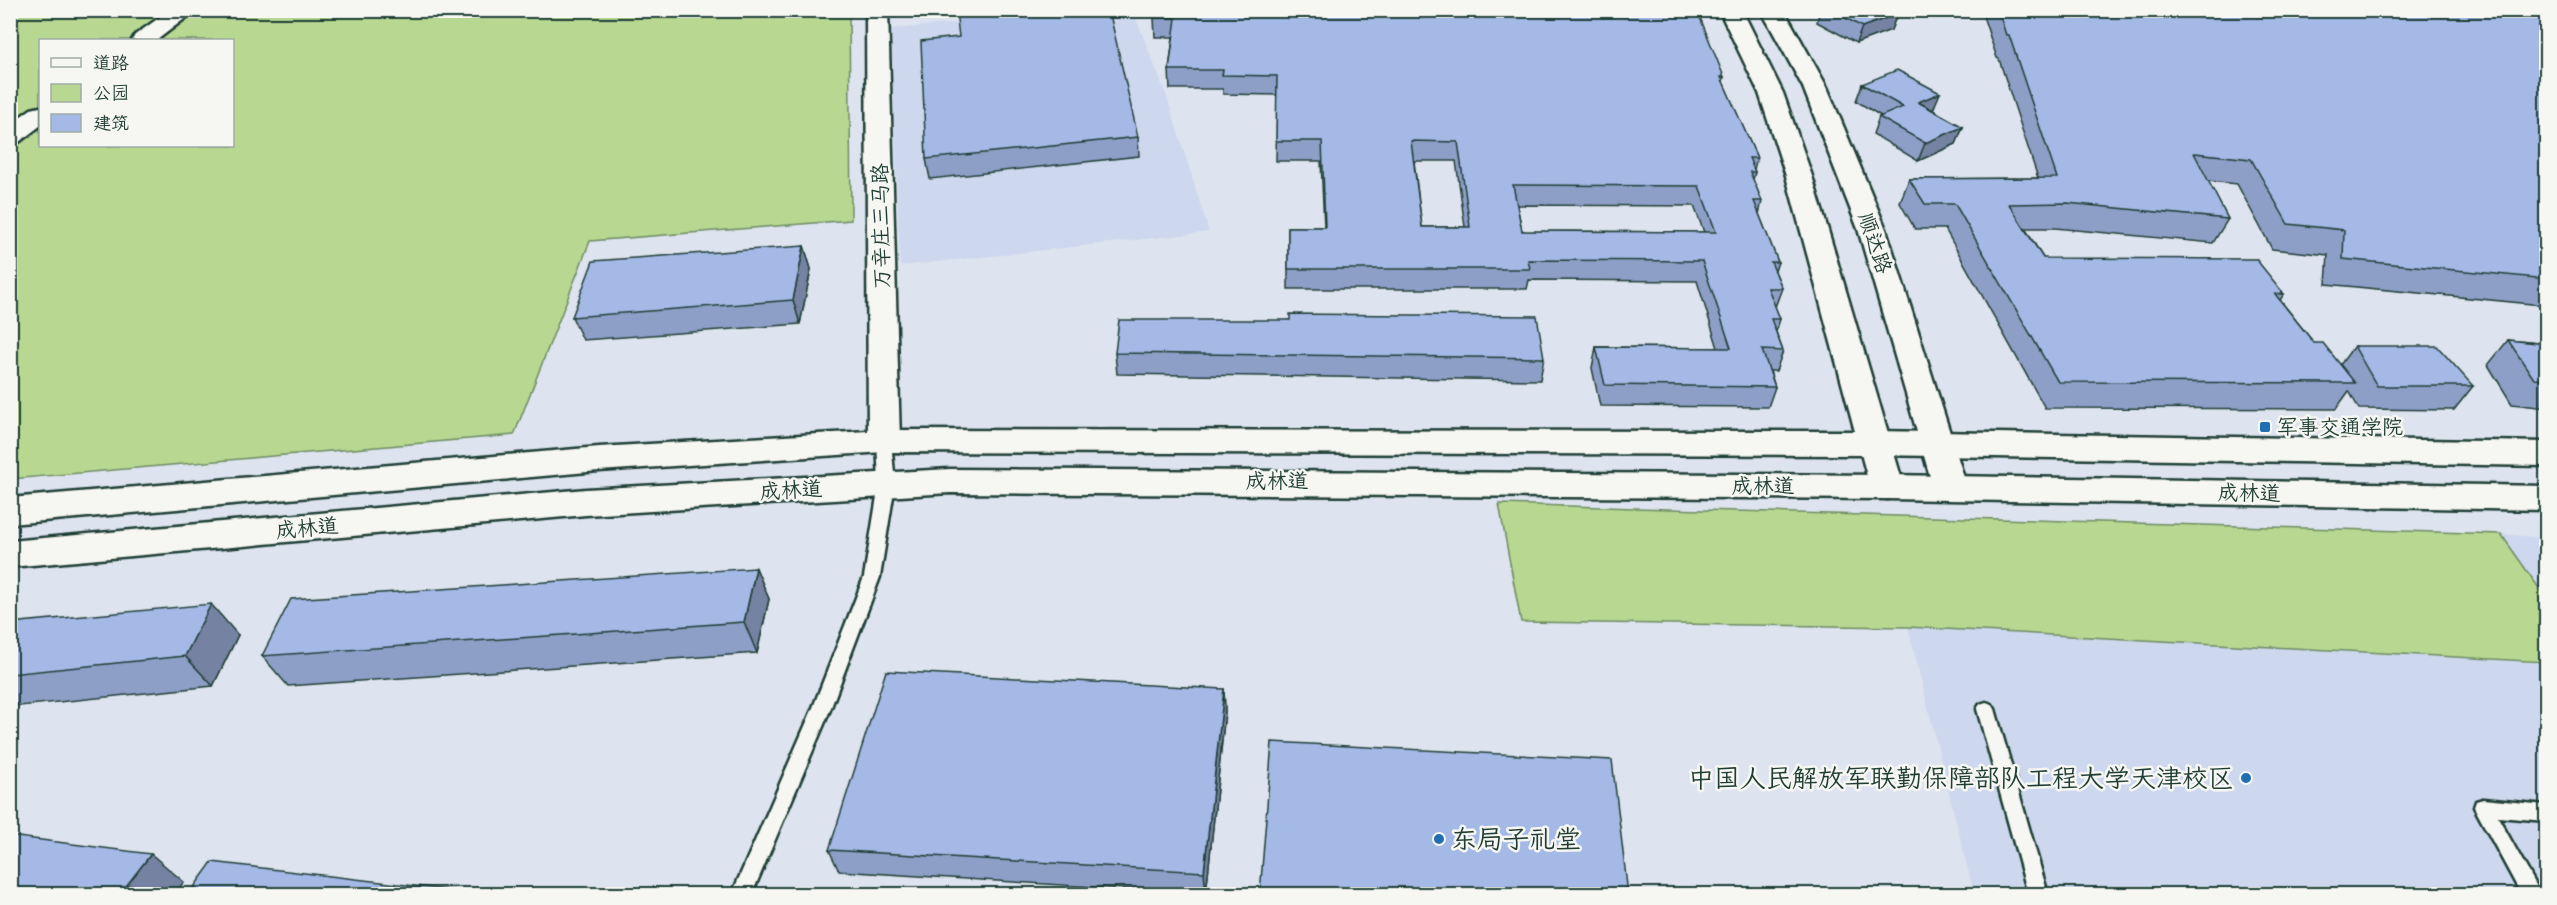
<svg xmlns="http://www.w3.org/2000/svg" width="2557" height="905" font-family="Sriracha,'LXGW WenKai TC',sans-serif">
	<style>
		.built { fill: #cdd7ed }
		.green { fill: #b8d891; stroke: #6c8a62; stroke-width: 1.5; fill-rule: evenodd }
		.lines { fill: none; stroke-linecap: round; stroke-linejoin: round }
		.lane-casing { stroke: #1f3d34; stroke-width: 5 }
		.secondary-casing { stroke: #1f3d34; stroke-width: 5 }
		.primary-casing { stroke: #1f3d34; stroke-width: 5 }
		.lane { fill: #f6f6f2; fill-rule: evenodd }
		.secondary { fill: #f6f6f2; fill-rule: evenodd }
		.primary { fill: #f6f6f2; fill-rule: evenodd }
		.wall { fill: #8e9fc7; stroke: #1f3d34; stroke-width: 1.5; fill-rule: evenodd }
		.shaded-wall { fill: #7482a2; stroke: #1f3d34; stroke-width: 1.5 }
		.building { fill: #a5b9e7; stroke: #1f3d34; stroke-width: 1.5; fill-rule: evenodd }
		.poi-dot { fill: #1f6fb2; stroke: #f6f6f2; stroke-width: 2 }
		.labels { text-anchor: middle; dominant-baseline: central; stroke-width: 5; stroke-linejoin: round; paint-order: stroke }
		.street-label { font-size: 21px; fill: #1f3d34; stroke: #f6f6f2 }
		.poi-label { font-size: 21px; fill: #1f3d34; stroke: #f6f6f2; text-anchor: start }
		.near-poi-label { font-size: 26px; fill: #1f3d34; stroke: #f6f6f2; text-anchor: end }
	</style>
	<rect width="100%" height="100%" fill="#dee4ef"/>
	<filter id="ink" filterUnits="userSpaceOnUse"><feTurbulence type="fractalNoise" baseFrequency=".0167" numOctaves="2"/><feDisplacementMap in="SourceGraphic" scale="12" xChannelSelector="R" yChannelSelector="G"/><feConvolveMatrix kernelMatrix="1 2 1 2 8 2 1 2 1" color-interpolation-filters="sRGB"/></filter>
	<g filter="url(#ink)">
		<g class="built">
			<polygon points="1040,11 1133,11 1167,97 1209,232 900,266 891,29 1013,18"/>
			<polygon points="2501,534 2546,538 2546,598"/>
			<polygon points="1908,627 2546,662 2546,894 1974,894"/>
		</g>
		<g class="green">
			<path d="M 11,11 L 849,11 L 851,220 L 590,241 L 514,435 L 11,479 ZM 40,40 L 232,40 L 232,146 L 40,146 Z"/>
			<polygon points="1499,504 2501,534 2546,598 2546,662 1908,627 1521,622"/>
		</g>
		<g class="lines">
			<g class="lane-casing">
				<g id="lane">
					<polygon points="884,436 891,441 895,484 880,577 830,710 752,894 732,894 812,710 864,577 879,484 877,441"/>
					<polygon points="1986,702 1992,704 1995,709 2048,894 2028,894 1977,709 1980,704"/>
					<polygon points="2483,799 2546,805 2546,821 2498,817 2541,894 2521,894 2474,807 2476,801"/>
				</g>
			</g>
			<g class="secondary-casing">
				<g id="secondary">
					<polygon points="170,10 196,10 157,40 132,40 135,35"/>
					<polygon points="866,10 888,10 900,441 896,449 884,452 872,449 868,441"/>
					<polygon points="1719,10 1742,10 1783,93 1812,176 1904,487 1899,496 1887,499 1875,496 1870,487 1786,176 1759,93"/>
					<polygon points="1761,10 1784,10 1827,87 1886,229 1967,487 1962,496 1950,499 1938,496 1933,487 1858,229 1803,87"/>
					<polygon points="40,107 40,126 19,142 10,145 10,124 31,109"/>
				</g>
			</g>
			<g class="primary-casing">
				<g id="primary">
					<polygon points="884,430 1873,431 2546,442 2546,466 1873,455 884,452 599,471 10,524 10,498 599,447"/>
					<polygon points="950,469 1887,475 2546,486 2546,510 1887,499 950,493 586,515 10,567 10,541 586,489"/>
				</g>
			</g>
			<use href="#lane" class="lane"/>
			<use href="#secondary" class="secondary"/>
			<use href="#primary" class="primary"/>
		</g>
		<g class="wall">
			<path d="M 1155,10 L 1724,77 L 1723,82 L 1757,158 L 1754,169 L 1755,172 L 1753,180 L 1762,201 L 1759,214 L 1778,262 L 1775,271 L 1782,288 L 1775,307 L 1780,319 L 1776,332 L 1783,351 L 1776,371 L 1770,371 L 1775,387 L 1768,407 L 1600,406 L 1592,368 L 1596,347 L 1718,348 L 1697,281 L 1529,280 L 1527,289 L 1288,289 L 1288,227 L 1324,227 L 1321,161 L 1276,161 L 1277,95 L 1223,94 L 1223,89 L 1170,89 L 1169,70 L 1173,37 L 1155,37 L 1154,18 ZM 1414,161 L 1456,161 L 1465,227 L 1422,227 ZM 1517,205 L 1694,206 L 1704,232 L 1522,231 Z"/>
			<polygon points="1820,10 1891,10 1897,14 1891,30 1856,43 1817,22"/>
			<polygon points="1981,10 2547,10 2547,311 2542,305 2326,284 2328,255 2272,249 2237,184 2208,181 2228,219 2213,243 2055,228 2025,228 2043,258 2284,294 2280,300 2314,343 2340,365 2354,346 2473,386 2454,410 2359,409 2349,391 2336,409 2045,408 1945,229 1915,229 1900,203 1909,179 2038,178 1999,59 1997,58"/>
			<polygon points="959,37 1138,137 1139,156 930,179 926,159"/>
			<polygon points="1862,84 1933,110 1963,127 1956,144 1918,161 1873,134 1879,117 1881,116 1856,101"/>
			<polygon points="804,246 811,269 800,324 583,340 572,317"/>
			<polygon points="1290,320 1544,358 1540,380 1117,374 1115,353"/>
			<polygon points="2508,340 2547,344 2547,408 2512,404 2488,365"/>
			<polygon points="756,568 769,599 757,653 288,686 262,656"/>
			<polygon points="10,623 238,635 213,686 10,707"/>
			<polygon points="1224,689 1225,712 1206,894 839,871 829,850"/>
		</g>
		<g class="shaded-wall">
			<polygon points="1897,14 1891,30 1856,43 1862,27"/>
			<polygon points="1940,93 1933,110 1918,102"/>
			<polygon points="1963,127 1956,144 1918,161 1925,143"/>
			<polygon points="804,246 811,269 800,324 793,300"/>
			<polygon points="756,568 769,599 757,653 744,622"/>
			<polygon points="211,604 238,635 213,686 185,656"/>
			<polygon points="1224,689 1225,712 1206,894 1204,872"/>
			<polygon points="151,854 184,882 174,894 120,894"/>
		</g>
		<g class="building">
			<polygon points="956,10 1109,10 1138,137 926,159 921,41 959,37"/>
			<path d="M 1155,10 L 1697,10 L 1724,77 L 1721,77 L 1757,158 L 1749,158 L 1755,172 L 1750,172 L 1762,201 L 1754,201 L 1778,262 L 1771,262 L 1782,288 L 1768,288 L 1780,319 L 1771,319 L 1783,351 L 1762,350 L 1775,387 L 1605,385 L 1596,347 L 1731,348 L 1702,261 L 1528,260 L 1530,269 L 1288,269 L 1288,227 L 1325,227 L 1322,141 L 1276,141 L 1277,76 L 1222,75 L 1223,70 L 1169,70 L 1176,18 L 1154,18 ZM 1411,141 L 1458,142 L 1470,227 L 1422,227 ZM 1513,185 L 1699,186 L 1716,232 L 1522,231 Z"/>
			<polygon points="1831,10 1891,10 1897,14 1862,27"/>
			<polygon points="1998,10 2547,10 2547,279 2343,259 2344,230 2288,224 2251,159 2194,153 2228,219 2067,203 2009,204 2043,258 2256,259 2284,294 2275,294 2314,343 2323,343 2355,383 2058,382 1955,204 1925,204 1909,179 2057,178 2009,35 2006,35"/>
			<polygon points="1897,70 1940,93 1918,102 1963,127 1925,143 1879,117 1903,107 1862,84"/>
			<polygon points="804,246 793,300 572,317 593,261"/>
			<polygon points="1290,314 1537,316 1544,358 1115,353 1119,320 1290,320"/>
			<polygon points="2508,340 2547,344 2547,380 2534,379"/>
			<polygon points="2354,346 2437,346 2473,386 2377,386"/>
			<polygon points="756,568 744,622 262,656 291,599"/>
			<polygon points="211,604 185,656 10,674 10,623"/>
			<polygon points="886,671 1224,689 1204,872 829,850"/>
			<polygon points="1272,742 1612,760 1628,894 1260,894"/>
			<polygon points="10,836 151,854 120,894 10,894"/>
			<polygon points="212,862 483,894 189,894"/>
		</g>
	</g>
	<g class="poi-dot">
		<rect x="2259" y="421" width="12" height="12" rx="3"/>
		<circle cx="2246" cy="778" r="6"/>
		<circle cx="1439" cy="839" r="6"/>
	</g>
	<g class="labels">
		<g class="street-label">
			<text transform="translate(881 226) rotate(-91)">万辛庄三马路</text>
			<text transform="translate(1875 243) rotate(71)">顺达路</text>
			<text x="1277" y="481">成林道</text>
			<text x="1763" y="486">成林道</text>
			<text transform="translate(791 490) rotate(-3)">成林道</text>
			<text transform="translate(2249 493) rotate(1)">成林道</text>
			<text transform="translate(307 528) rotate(-5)">成林道</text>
		</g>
		<g class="poi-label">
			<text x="2277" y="427">军事交通学院</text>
		</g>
		<g class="near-poi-label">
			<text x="2234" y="778">中国人民解放军联勤保障部队工程大学天津校区</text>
			<text x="1451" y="839" text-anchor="start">东局子礼堂</text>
		</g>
	</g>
	<rect width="2557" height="905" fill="none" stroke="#f6f6f2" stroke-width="36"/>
	<rect x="18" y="18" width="2521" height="869" fill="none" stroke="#1f3d34" stroke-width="2" filter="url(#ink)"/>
	<rect x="39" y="39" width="195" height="108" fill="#f6f6f2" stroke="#a0aca6" stroke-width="1.5"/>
	<rect x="51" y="58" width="30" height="9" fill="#f6f6f2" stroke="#a0aca6" stroke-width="1.5"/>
	<text x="93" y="69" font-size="18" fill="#1f3d34">道路</text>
	<rect x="51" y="84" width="30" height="18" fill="#b8d891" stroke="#a0aca6" stroke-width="1.5"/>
	<text x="93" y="99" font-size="18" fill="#1f3d34">公园</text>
	<rect x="51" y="114" width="30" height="18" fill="#a5b9e7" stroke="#a0aca6" stroke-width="1.5"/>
	<text x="93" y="129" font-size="18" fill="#1f3d34">建筑</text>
</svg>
